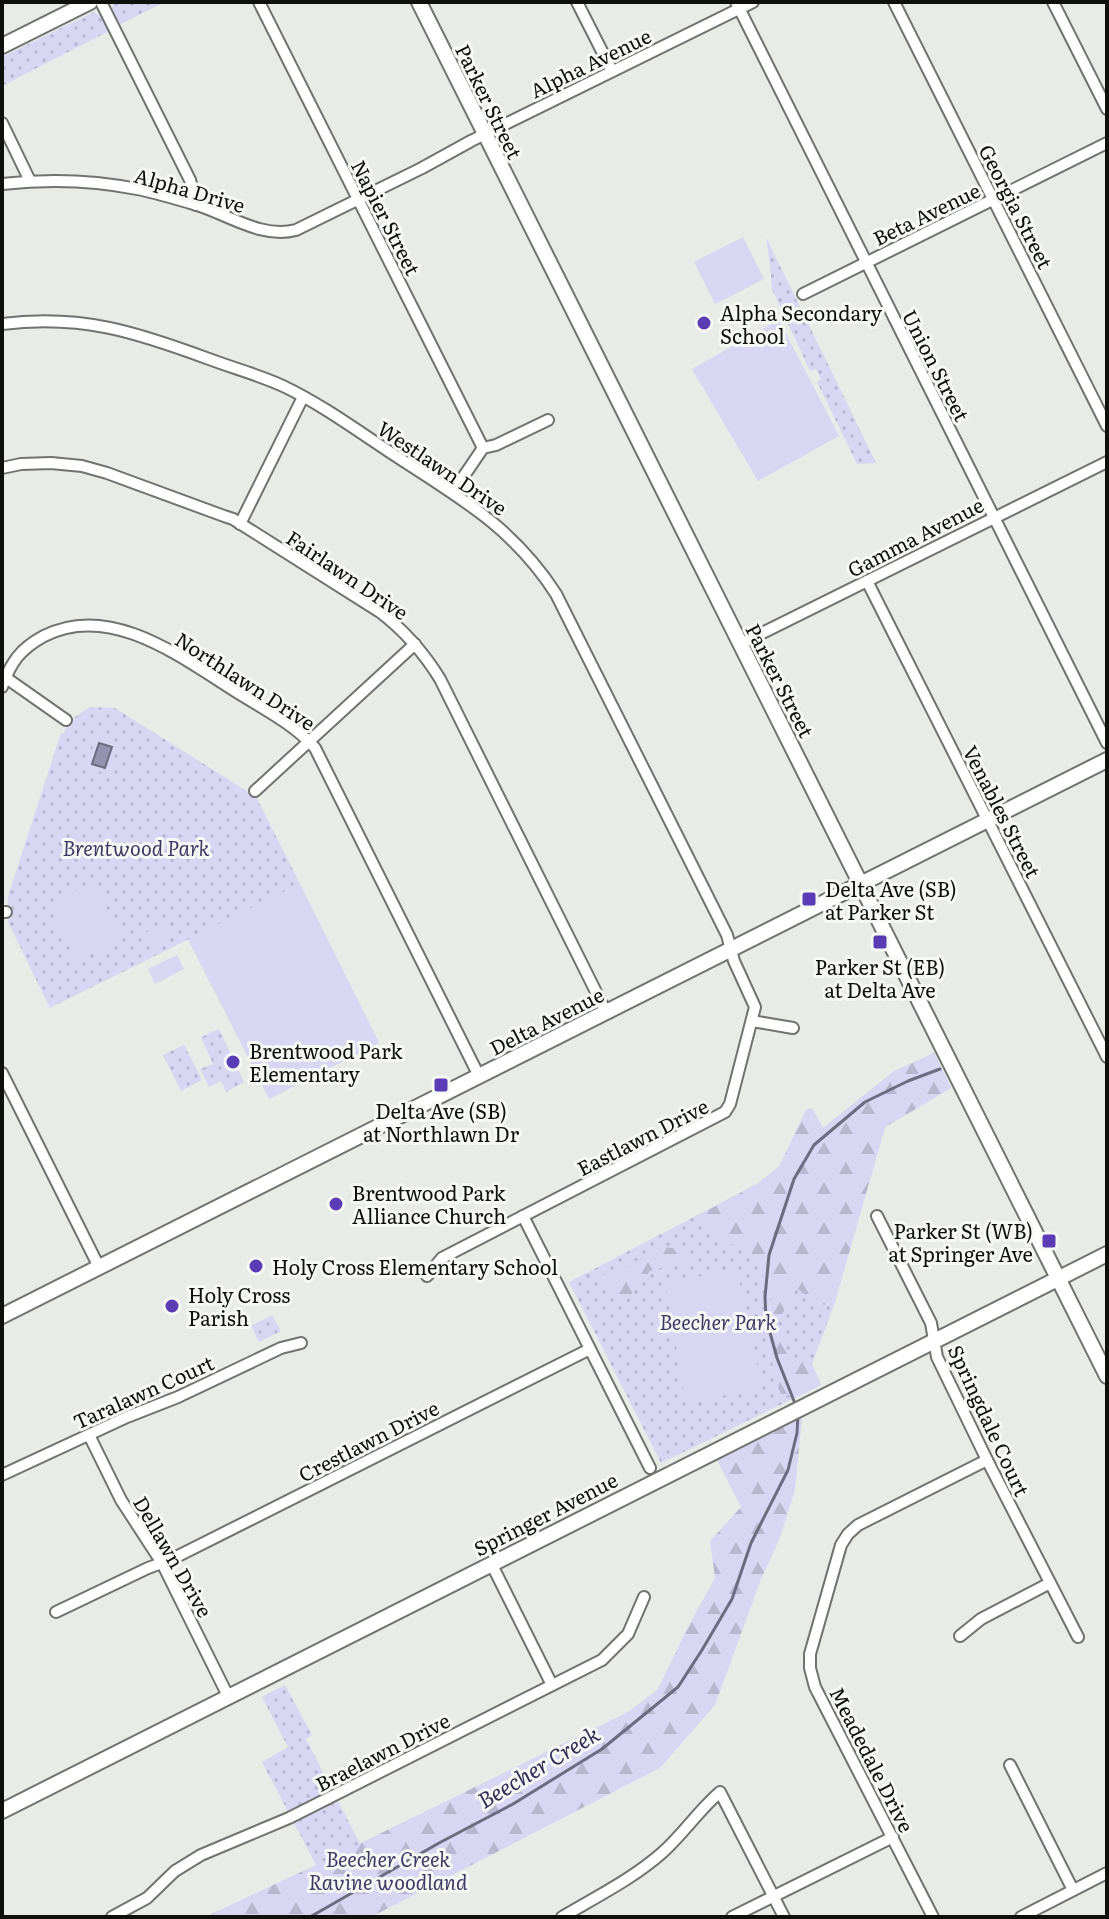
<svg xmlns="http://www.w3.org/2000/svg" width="1109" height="1919" font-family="Literata,serif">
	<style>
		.grass { fill: url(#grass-dots) }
		.forest { fill: url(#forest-firs) }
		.pitch { fill: #d8d6f3 }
		.water { fill: #9492af; stroke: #6c6b7f; stroke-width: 2 }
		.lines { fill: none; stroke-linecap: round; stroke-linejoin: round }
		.stream { stroke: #6c6b7f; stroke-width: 3 }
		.street-casing { stroke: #71736f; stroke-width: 14 }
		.secondary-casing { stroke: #71736f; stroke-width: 18 }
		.street { stroke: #fff; stroke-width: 10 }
		.secondary { stroke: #fff; stroke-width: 14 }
		.poi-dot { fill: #5b3cb4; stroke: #f6f8f4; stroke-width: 3 }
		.labels { text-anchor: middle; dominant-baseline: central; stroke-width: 6; stroke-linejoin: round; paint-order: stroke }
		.street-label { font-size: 20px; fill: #0f100e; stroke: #f6f8f4 }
		.poi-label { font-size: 20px; fill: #0f100e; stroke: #f6f8f4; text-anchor: start }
		.park-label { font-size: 20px; font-style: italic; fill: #3f3964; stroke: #f6f8f4 }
		.water-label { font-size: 22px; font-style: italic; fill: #332c56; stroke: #f6f8f4 }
	</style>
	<defs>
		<pattern id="grass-dots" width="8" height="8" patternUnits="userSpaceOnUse" patternTransform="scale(2)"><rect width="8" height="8" fill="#d8d6f3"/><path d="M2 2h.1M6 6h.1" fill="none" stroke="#b8b7cf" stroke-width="1.8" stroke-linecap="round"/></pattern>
		<pattern id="forest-firs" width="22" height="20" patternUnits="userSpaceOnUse" patternTransform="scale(2)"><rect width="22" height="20" fill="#d8d6f3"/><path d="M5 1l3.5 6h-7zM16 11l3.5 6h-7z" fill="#b8b7cf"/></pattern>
	</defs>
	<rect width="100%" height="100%" fill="#e8ebe6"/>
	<g class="grass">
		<polygon points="114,2 165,2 119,25 112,9"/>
		<polygon points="94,12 101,16 109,31 2,86 2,57"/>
		<polygon points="766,237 876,463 857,464 817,382 821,379 816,369 810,371 772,289 770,264"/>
		<path d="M 90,707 L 115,708 L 256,797 L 300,884 L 50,1008 L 9,924 L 6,912 L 9,893 L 61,733 L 64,733 C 68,720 79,714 90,707 Z"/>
		<polygon points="219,1029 244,1082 226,1092 221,1081 209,1087 200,1069 213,1064 201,1037"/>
		<polygon points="184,1045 202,1080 181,1091 163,1055"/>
		<polygon points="934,1053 951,1088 885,1127 834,1305 812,1364 821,1385 661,1463 569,1282 757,1184 779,1167 806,1110 812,1108 823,1128 893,1072"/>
		<polygon points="272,1315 281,1331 259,1342 251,1326"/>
		<polygon points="285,1685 312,1735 306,1739 360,1844 316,1865 262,1762 288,1747 262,1697"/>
	</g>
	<g class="forest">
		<polygon points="934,1053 951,1088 885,1127 834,1305 815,1304 797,1288 778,1321 790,1361 812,1364 821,1385 799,1396 781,1395 762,1325 773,1295 748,1247 715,1242 699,1215 757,1184 779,1167 806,1110 812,1108 823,1128 893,1072"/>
		<polygon points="660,1247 686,1249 688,1261 650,1271 626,1301 603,1287 600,1274 615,1276 631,1264"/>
		<polygon points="802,1418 795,1490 779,1540 761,1579 715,1705 660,1768 371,1917 205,1917 316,1865 628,1712 658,1689 687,1629 715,1578 710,1541 741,1507 717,1460"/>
	</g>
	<g class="pitch">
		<polygon points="743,237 764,279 715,304 694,262"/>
		<polygon points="779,320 839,436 758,481 692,369"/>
		<polygon points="96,737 117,744 107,774 86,767"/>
		<polygon points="94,882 122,940 76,961 48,904"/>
		<polygon points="300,884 379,1043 269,1099 188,939"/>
		<polygon points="168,921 175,935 151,946 145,933"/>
		<polygon points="177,955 184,969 155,984 148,969"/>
		<polygon points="728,1271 739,1278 762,1388 686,1403 665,1283"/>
	</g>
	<polygon class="water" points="99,743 112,747 105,768 92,764"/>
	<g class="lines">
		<g class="stream">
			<polyline points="794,1401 777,1358 766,1318 765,1297 769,1255 794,1179 814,1145 865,1102 908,1081 940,1069"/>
			<polyline points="310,1917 439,1843 513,1804 602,1749 678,1687 702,1650 732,1599 751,1543 788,1470 797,1433 798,1415"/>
		</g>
		<g class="street-casing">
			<g id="street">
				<polyline points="101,2 190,180 196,205"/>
				<polyline points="259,2 483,448"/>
				<polyline points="577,2 612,71"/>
				<polyline points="736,2 1107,743"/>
				<polyline points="894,2 1107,426"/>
				<polyline points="1053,2 1107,109"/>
				<polyline points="2,123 30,181"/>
				<path d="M 2,184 C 46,179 93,180 137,189 C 157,193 177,199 197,205 C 229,215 262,239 296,230 L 422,168 L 471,141 L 753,2"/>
				<polyline points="803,294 1107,143"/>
				<path d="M 2,324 C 81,314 136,332 209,359 C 233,368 259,375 283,386 C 325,406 363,435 402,460 C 464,500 515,530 556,594 L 727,935 L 734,961 L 755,1007 L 730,1104 L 725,1112 L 442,1258 L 427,1276"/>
				<path d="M 2,468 L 21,464 L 51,463 L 82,466 L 107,473 L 224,516 L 233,519 L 380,612 C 405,631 424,653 440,679 L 606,1012"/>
				<polyline points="453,492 483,448 496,445 548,420"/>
				<polyline points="240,524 303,397"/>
				<polyline points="867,581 1107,1057"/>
				<polyline points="740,644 1107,462"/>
				<polyline points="2,675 66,720"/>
				<path d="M 2,687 C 11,662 20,649 44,636 C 110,602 181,657 235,691 C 262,708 294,724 315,748 L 479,1076"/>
				<polyline points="255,791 415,644"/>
				<polyline points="2,912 6,912"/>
				<polyline points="752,1021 793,1028"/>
				<polyline points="2,1073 99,1267"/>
				<polyline points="523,1216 650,1468"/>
				<polyline points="877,1216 931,1323 937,1357 987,1460 1078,1637"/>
				<polyline points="89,1435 121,1500 162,1563 228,1696"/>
				<polyline points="2,1475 127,1417 178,1397 281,1348 301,1343"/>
				<polyline points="491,1563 552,1685"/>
				<polyline points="56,1612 148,1568 170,1560 590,1349"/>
				<polyline points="960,1636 981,1619 1050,1583"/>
				<polyline points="1010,1765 1073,1890"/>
				<polyline points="112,1917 147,1898 175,1871 201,1855 289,1818 602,1660 628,1634 644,1597"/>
				<path d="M 562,1917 C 596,1897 634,1878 663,1852 C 684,1833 699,1810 720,1792 L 784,1917"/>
				<polyline points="732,1917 893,1837"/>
				<polyline points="933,1917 815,1687 810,1668 810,1654 841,1545 848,1534 858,1525 987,1460"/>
				<polyline points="1021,1917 1107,1873"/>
			</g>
		</g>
		<g class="secondary-casing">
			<g id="secondary">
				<polyline points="419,2 1107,1376"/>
				<polyline points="2,46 90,2"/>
				<polyline points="2,1316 1107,760"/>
				<polyline points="2,1811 1107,1254"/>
			</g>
		</g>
		<use href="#street" class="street"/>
		<use href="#secondary" class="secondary"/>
	</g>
	<g class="poi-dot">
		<circle cx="704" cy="323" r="8"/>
		<rect x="801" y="891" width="16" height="16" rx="4"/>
		<rect x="872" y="934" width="16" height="16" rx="4"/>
		<circle cx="233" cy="1062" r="8"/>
		<rect x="433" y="1077" width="16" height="16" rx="4"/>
		<circle cx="336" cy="1204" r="8"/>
		<rect x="1041" y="1233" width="16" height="16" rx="4"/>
		<circle cx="256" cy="1266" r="8"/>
		<circle cx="172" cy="1306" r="8"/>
	</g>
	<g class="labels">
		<g class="street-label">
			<text transform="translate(590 62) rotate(-26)">Alpha Avenue</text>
			<text transform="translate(490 101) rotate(64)">Parker Street</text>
			<text transform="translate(190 189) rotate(16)">Alpha Drive</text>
			<text transform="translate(1017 206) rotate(63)">Georgia Street</text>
			<text transform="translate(926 213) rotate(-26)">Beta Avenue</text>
			<text transform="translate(387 217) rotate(63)">Napier Street</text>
			<text transform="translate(937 365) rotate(63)">Union Street</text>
			<text transform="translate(443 467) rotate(34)">Westlawn Drive</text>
			<text transform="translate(915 536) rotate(-27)">Gamma Avenue</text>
			<text transform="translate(348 574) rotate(34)">Fairlawn Drive</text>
			<text transform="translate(246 680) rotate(33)">Northlawn Drive</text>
			<text transform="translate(781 680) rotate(63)">Parker Street</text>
			<text transform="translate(1003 811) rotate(63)">Venables Street</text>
			<text transform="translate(546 1020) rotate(-27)">Delta Avenue</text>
			<text transform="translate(642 1136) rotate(-27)">Eastlawn Drive</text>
			<text transform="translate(143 1391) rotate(-24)">Taralawn Court</text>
			<text transform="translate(990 1420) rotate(65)">Springdale Court</text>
			<text transform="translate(368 1440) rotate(-27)">Crestlawn Drive</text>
			<text transform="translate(545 1513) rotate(-27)">Springer Avenue</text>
			<text transform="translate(174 1556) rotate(60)">Dellawn Drive</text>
			<text transform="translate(382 1751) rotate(-27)">Braelawn Drive</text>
			<text transform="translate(873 1759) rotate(63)">Meadedale Drive</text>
		</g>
		<g class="poi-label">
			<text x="720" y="312">Alpha Secondary<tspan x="720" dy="23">School</tspan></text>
			<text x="825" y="888">Delta Ave (SB)<tspan x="825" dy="23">at Parker St</tspan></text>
			<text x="880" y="966" text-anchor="middle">Parker St (EB)<tspan x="880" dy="23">at Delta Ave</tspan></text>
			<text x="249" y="1050">Brentwood Park<tspan x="249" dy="23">Elementary</tspan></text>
			<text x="441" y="1110" text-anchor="middle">Delta Ave (SB)<tspan x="441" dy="23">at Northlawn Dr</tspan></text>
			<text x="352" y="1192">Brentwood Park<tspan x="352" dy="23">Alliance Church</tspan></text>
			<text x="1033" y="1230" text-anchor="end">Parker St (WB)<tspan x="1033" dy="23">at Springer Ave</tspan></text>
			<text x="272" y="1266">Holy Cross Elementary School</text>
			<text x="188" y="1294">Holy Cross<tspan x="188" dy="23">Parish</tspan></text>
		</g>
		<g class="park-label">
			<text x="136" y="847">Brentwood Park</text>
			<text x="718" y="1321">Beecher Park</text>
			<text x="388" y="1858">Beecher Creek<tspan x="388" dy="23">Ravine woodland</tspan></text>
		</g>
		<g class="water-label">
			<text transform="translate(538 1766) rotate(-31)">Beecher Creek</text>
		</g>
	</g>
	<rect width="1109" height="1919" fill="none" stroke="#0f100e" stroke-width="8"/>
</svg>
